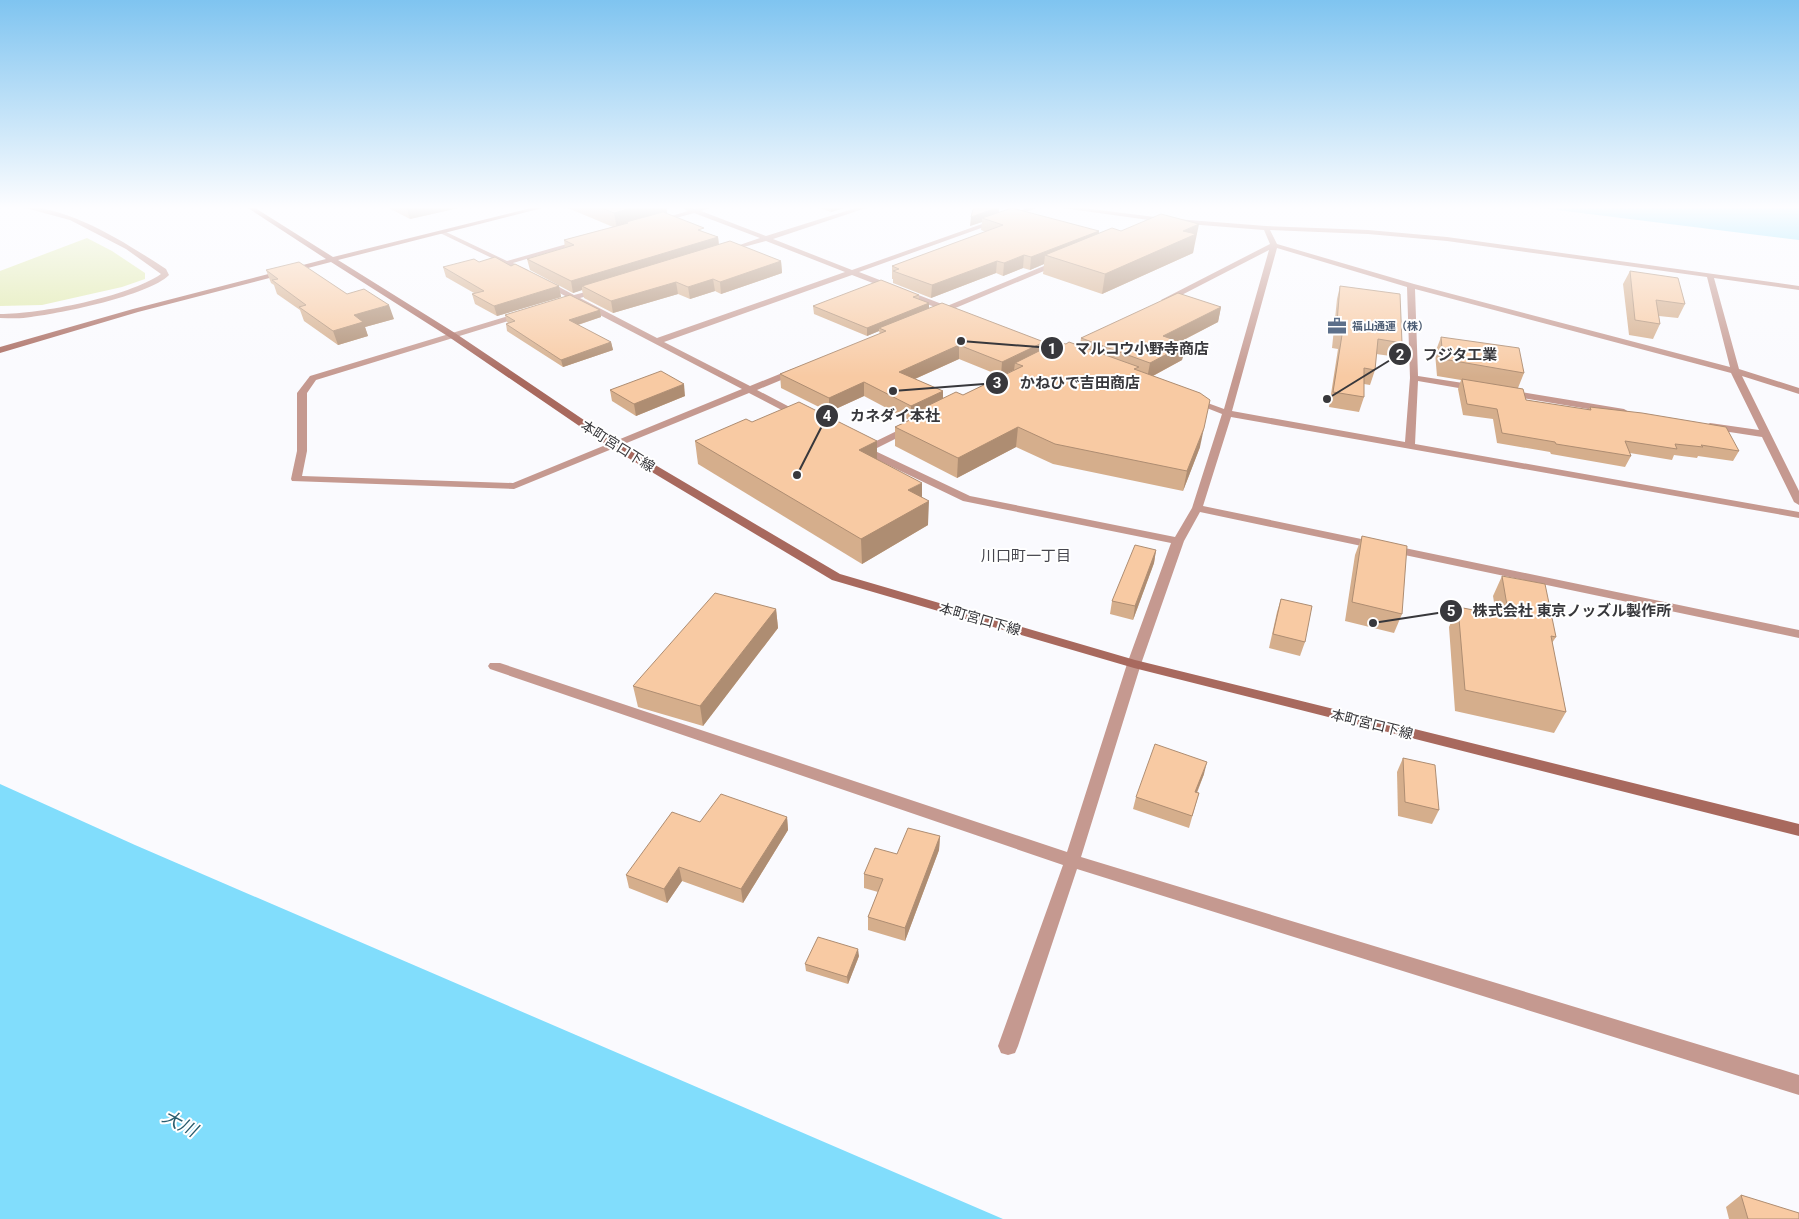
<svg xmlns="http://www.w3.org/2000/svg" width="1799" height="1219" font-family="Roboto,'Noto Sans JP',sans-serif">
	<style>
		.green { fill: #dee8a7 }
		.water { fill: #81ddfc }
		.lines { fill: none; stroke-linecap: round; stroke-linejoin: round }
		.street { fill: #c59990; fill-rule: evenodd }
		.secondary { fill: #a8695e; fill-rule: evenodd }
		.wall { fill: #d5ae8c; fill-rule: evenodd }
		.shaded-wall { fill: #ae8d72 }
		.building { fill: #f8caa3; stroke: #ae8d72 }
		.labels { text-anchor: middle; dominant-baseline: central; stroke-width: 4; stroke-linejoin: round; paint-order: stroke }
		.far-service-label { font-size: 11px; font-weight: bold; fill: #4e5e75; stroke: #fff; text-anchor: start }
		.street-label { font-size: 14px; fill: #38383c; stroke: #fff }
		.neighbourhood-label { font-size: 15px; fill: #46464e; stroke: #fff }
		.near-water-label { font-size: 18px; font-style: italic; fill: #2a5d6e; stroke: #fff }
		.leader { fill: none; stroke: #38383c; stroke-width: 2 }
		.callout-dot { fill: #38383c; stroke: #fff; stroke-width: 2 }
		.mark-label { font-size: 15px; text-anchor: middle; font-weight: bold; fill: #fff }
		.callout-label { font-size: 15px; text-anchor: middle; font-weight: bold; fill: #38383c; stroke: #fff; stroke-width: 4; stroke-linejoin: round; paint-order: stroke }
	</style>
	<rect width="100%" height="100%" fill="#fafafe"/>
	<polygon class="green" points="87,238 112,251 145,273 145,279 122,287 42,305 0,306 0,271"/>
	<g class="water">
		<polygon points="1525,206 1799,206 1799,240"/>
		<polygon points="0,784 135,845 1003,1219 0,1219"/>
	</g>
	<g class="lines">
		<g class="street">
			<path d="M 18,206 C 70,206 124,242 166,269 L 169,275 C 148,296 61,313 31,317 C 21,319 10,318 0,318 L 0,314 C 40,314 128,297 161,274 L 126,249 L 70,220 Z"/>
			<polygon points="679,206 688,206 695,209 715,206 701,211 766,236 862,206 872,206 773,239 852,270 1033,206 1042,206 859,272 947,306 1056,261 1063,263 953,309 953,312 947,311 936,315 932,313 940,309 852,275 664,342 750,386 792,369 798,369 798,373 757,390 803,414 803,418 797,418 749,393 514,489 292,481 291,479 297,451 297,393 310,376 522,312 526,314 525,316 316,380 307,393 307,451 302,476 513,483 742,389 573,301 557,304 557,300 567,297 541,283 548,281 574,295 601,288 601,292 580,298 657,338 845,272 766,241 725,252 725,250 760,238 694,213 658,223 655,221 688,211"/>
			<path d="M 1049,206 L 1067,206 L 1163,218 L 1266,226 L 1368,230 L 1447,237 L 1799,286 L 1799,290 L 1714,278 L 1739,369 L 1799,388 L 1799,394 L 1742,376 L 1799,491 L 1799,505 L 1794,502 L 1762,437 L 1710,429 L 1705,426 L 1710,423 L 1759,430 L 1731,373 L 1415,289 L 1418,376 L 1476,385 L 1481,388 L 1476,391 L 1418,381 L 1415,444 L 1799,512 L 1799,518 L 1231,417 L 1203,506 L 1799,630 L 1799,638 L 1200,512 L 1184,541 L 1141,664 L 1081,857 L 1799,1075 L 1799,1095 L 1077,869 L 1018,1046 L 1015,1053 L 1008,1055 L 1001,1053 L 998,1046 L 1063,865 L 490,669 L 488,666 L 490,663 L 500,663 L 1067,852 L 1127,664 L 1171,543 L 963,501 L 861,452 L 857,448 L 862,445 L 866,446 L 907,426 L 913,426 L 913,430 L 873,450 L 970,496 L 1175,537 L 1192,508 L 1222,414 L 1189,401 L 1194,398 L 1224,409 L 1269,250 L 1168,302 L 1161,300 L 1270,244 L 1264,230 L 1163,222 ZM 1270,230 L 1368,234 L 1447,241 L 1707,277 L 1730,367 L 1414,284 L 1277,244 ZM 1277,248 L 1407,287 L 1410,378 L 1405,442 L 1232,411 Z"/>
			<polygon points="440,231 444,231 507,261 581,240 584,242 513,263 528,270 528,274 525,274 440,233"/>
			<polygon points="1508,390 1624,409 1629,412 1624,415 1505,395 1503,393"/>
		</g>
		<polygon class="secondary" points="245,206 252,206 333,257 539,206 550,206 338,260 455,333 618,443 840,574 1135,660 1799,824 1799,836 1134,668 832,580 610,447 449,337 331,262 138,312 0,353 0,347 133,309 326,259"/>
	</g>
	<g class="wall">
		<polygon points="385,206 467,206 410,219"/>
		<polygon points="563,206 666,206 667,213 666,213 704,232 718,237 719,245 781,261 782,273 721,294 715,291 690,299 678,294 613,313 584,298 582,290 573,293 530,270 527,259 565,248 564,240 613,227"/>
		<polygon points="814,206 851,206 831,212"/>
		<polygon points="999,207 999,212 1099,231 1099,234 1121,231 1195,242 1194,243 1193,253 1102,294 1043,274 1044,264 1030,270 1023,268 1003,276 996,273 931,298 893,283 893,279 892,279 892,266 986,232 981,230 982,222 970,226"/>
		<polygon points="479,262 511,266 559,286 561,297 497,316 475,304 472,294 474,293 446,277 443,267"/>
		<polygon points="266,270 347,294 394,319 365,327 368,336 338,345 304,321 300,310 277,294 274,285 271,283"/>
		<polygon points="1630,271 1685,304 1678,318 1659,316 1660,324 1653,339 1629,335 1623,284"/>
		<polygon points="1340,286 1402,343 1398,357 1376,354 1375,370 1370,385 1364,384 1364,397 1359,412 1329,407 1338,349 1332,348 1337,299"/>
		<path d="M 919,295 L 919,299 L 929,308 L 1043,349 L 1080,346 L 1081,338 L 1221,307 L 1218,322 L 1180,342 L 1186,344 L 1182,360 L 1153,376 L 1200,447 L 1183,491 L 1053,464 L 1016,447 L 957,478 L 895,446 L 895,427 L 909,420 L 864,396 L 829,412 L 781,388 L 780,374 L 880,334 L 879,331 L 867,336 L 814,314 L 813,306 ZM 959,359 L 1001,376 L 1014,370 L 1014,371 L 963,395 L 943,398 L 943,391 L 915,379 Z"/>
		<polygon points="600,310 601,317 578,325 611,342 613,350 563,367 507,331 506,324 508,323 507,322 505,315"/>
		<polygon points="1441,337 1524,373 1518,388 1526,400 1588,410 1590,407 1739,451 1733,461 1698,456 1697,458 1674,455 1672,460 1630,453 1631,456 1625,467 1551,454 1550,452 1497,443 1493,419 1463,415 1458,389 1461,380 1437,376 1435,353"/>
		<polygon points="610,390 685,396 636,416 612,401"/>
		<polygon points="752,422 877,459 922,497 928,525 862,564 698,464 695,441"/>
		<polygon points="1362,536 1402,614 1394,633 1345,621 1355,555"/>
		<polygon points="1156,550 1154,563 1133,620 1110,614 1112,601"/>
		<polygon points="1502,576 1556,637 1552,643 1566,712 1554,733 1455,711 1449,627 1458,607 1496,615 1493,596"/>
		<polygon points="1281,599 1305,642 1300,656 1269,648 1277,612"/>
		<polygon points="776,609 778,628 703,726 638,707 633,686"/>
		<polygon points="1403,758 1439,810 1432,824 1398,816 1397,772"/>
		<polygon points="1204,774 1197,793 1199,793 1189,828 1133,809 1136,797"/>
		<polygon points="787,817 788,830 743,903 682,881 667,903 629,888 626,875 700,822"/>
		<polygon points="940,836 939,850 905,941 868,930 868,917 878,892 864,888 864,874 897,854"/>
		<polygon points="859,956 848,984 806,971 805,964"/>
		<polygon points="1741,1195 1799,1219 1729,1219 1726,1207"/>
	</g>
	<g class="shaded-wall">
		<polygon points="406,206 467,206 410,219"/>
		<polygon points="638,206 666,206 667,213 628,225 628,223 626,222 627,226 617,229 614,213"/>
		<polygon points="831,206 851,206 831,212"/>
		<polygon points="999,207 999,216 982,218 982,222 970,226 971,217"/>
		<polygon points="1199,224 1193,253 1102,294 1105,274 1183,231"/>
		<polygon points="1099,231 1097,242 1045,255 1044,264 1030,270 1031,257"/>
		<polygon points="718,237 719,248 582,286 582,290 573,293 571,281"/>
		<polygon points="1024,255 1023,268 1003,276 1004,263"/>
		<polygon points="781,261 782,273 721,294 720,282"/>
		<polygon points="997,261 996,273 931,298 932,285"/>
		<polygon points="713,279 715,291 690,299 688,287"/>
		<polygon points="676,282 678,294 613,313 611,301"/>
		<polygon points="559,286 561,297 497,316 494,306"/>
		<polygon points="929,303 929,311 879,328 879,331 867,336 867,328"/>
		<polygon points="389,305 394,319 365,327 368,336 338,345 333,331 354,315"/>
		<polygon points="1221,307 1218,322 1160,352 1163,336"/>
		<polygon points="600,310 601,317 571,327 569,320"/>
		<polygon points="611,342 613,350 563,367 561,360"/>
		<polygon points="1044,342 1043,355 1015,363 1014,370 1001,376 1002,362"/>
		<polygon points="1186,344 1182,360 1147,379 1150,363"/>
		<polygon points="959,345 959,359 899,386 899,372"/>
		<polygon points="864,382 864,396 829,412 829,398"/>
		<polygon points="684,384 685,396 636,416 634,404"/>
		<polygon points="943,391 943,405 929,411 923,408 923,415 911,421 911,406"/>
		<polygon points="1018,427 1016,447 957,478 958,458"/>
		<polygon points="1204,428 1200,447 1183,491 1187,471"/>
		<polygon points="877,441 877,465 859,450"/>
		<polygon points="922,483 922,505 929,501 928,525 862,564 861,539 908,490"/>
		<polygon points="1156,550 1154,563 1133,620 1135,606"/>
		<polygon points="776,609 778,628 703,726 700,706"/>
		<polygon points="1207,762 1204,774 1192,804 1195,792"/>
		<polygon points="787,817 788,830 743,903 741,889"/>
		<polygon points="940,836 939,850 905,941 905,928"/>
		<polygon points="679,867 682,881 667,903 664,889"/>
		<polygon points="858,949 859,956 848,984 847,977"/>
	</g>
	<g class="building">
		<polygon points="597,206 638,206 614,213"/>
		<polygon points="974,206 995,206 999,207 971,217"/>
		<polygon points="1012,208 1099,231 1031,257 1024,255 1004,263 997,261 932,285 893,271 899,269 892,266 1003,225 982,218"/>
		<polygon points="663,212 704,228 698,230 718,237 571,281 527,259 574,245 564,240 628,223 626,222"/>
		<polygon points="1161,214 1199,224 1183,231 1196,234 1105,274 1045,255 1112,228 1121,231"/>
		<polygon points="730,241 781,261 720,282 713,279 688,287 676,282 611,301 582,286"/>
		<polygon points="495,257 511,266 515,264 559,286 494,306 472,294 484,291 443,267 474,259 479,262"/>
		<polygon points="299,262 347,294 364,289 389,305 354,315 363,322 333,331 299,307 306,305 272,280 278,279 266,270"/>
		<polygon points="1630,271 1678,278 1685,304 1656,300 1660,324 1635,320"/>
		<polygon points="881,280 919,295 913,297 929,303 867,328 813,306"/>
		<polygon points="1340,286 1400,294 1402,343 1378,339 1375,370 1364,368 1364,397 1333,392 1342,335 1336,334"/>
		<polygon points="1178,293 1221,307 1163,336 1186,344 1150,363 1081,338"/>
		<polygon points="570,295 600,310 569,320 611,342 561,360 506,324 515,321 505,315"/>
		<polygon points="942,303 1044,342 1002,362 959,345 899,372 943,391 911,406 864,382 829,398 780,374 886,331 879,328"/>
		<polygon points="1441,337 1519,348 1524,373 1443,359"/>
		<polygon points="1057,342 1066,344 1069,342 1139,367 1134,369 1200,393 1210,400 1204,428 1187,471 1055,444 1018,427 958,458 895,427 929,411 923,408 956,392 963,395 1023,366 1015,363"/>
		<polygon points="661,371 684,384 634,404 610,390"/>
		<polygon points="1462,379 1523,389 1526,400 1591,410 1590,407 1642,413 1726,427 1739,451 1701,445 1703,447 1675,444 1677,449 1625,441 1631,456 1556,444 1555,442 1502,433 1497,409 1467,404"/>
		<polygon points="799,402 877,441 859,450 922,483 908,490 929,501 861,539 695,441 746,419 752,422"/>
		<polygon points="1362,536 1407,546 1402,614 1352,602"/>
		<polygon points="1135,545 1156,550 1135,606 1112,601"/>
		<polygon points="1502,576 1545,584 1556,637 1551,636 1566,712 1465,690 1458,607 1509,617"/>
		<polygon points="715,593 776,609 700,706 633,686"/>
		<polygon points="1281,599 1312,606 1305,642 1273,634"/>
		<polygon points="1155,744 1207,762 1195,792 1199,793 1192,816 1136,797"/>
		<polygon points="1403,758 1435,765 1439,810 1405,802"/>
		<polygon points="721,794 787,817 741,889 679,867 664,889 626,875 672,812 700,822"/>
		<polygon points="908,828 940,836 905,928 868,917 883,879 864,874 875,848 897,854"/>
		<polygon points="818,937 858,949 847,977 805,964"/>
		<polygon points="1741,1195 1799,1213 1799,1219 1748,1219"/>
	</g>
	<linearGradient id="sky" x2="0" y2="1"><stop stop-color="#7fc4f0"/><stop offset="0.55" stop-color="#fdfdff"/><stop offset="1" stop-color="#fdfdff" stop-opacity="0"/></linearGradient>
	<rect width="1799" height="377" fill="url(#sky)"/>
	<defs>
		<g id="office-bare" transform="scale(1.5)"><path d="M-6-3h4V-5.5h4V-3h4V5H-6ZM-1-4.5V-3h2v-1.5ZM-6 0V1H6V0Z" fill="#5c6f8a" stroke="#fff" stroke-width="2.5" paint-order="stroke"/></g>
	</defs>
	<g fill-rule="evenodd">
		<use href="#office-bare" x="1337" y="326"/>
	</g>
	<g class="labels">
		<g class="far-service-label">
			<text x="1352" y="326">福山通運（株）</text>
		</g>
		<g class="street-label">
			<text transform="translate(618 446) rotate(32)">本町宮口下線</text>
			<text transform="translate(980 619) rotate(16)">本町宮口下線</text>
			<text transform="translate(1372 724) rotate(14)">本町宮口下線</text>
		</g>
		<g class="neighbourhood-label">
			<text x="1026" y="556">川口町一丁目</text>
		</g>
		<g class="near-water-label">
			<text transform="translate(180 1123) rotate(28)">大川</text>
		</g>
	</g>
	<path class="leader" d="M961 341L1052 348M1327 399L1400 354M893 391L997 383M797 475L827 416M1373 623L1451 611"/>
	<g class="callout-dot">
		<circle cx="961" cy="341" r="5"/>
		<circle cx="1327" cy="399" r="5"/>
		<circle cx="893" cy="391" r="5"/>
		<circle cx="797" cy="475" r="5"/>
		<circle cx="1373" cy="623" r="5"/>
		<circle cx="1052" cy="348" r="12"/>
		<circle cx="1400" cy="354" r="12"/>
		<circle cx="997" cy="383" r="12"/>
		<circle cx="827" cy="416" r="12"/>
		<circle cx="1451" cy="611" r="12"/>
	</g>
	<g class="mark-label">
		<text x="1052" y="354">1</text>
		<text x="1400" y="360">2</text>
		<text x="997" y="388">3</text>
		<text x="827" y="421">4</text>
		<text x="1451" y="616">5</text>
	</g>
	<g class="callout-label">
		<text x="1142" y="354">マルコウ小野寺商店</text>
		<text x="1460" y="360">フジタ工業</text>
		<text x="1080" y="388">かねひで吉田商店</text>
		<text x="895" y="421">カネダイ本社</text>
		<text x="1572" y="616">株式会社 東京ノッズル製作所</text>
	</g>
</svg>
